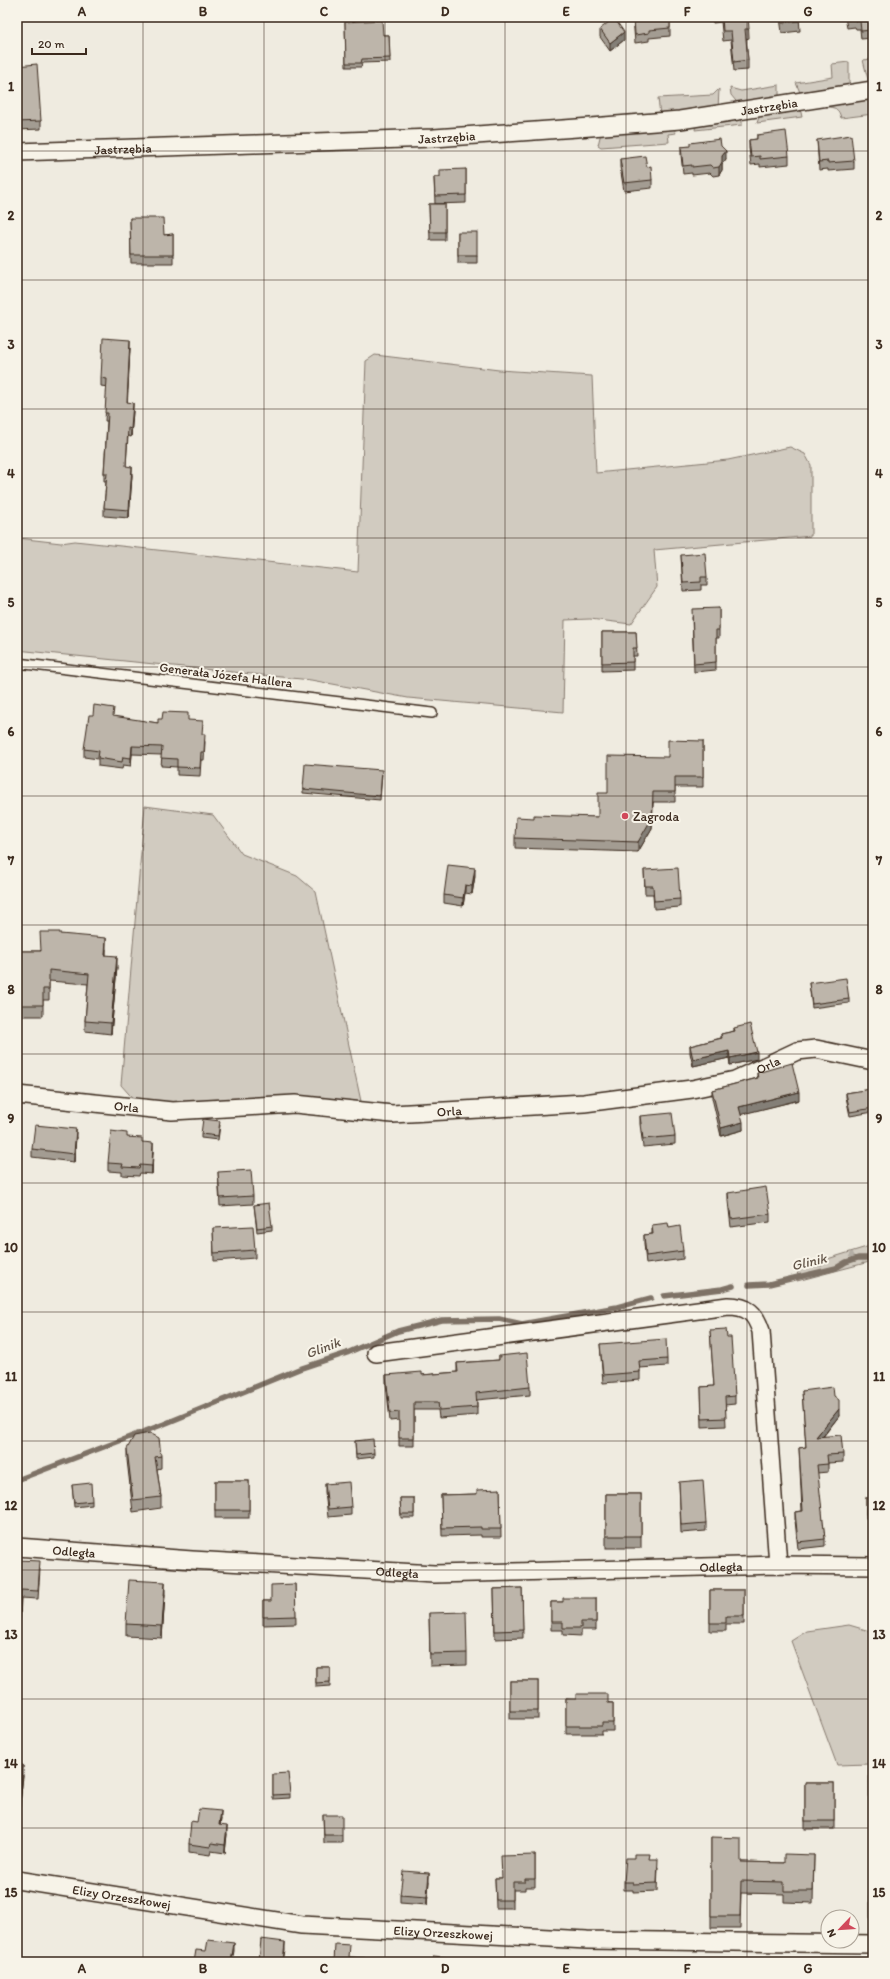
<svg xmlns="http://www.w3.org/2000/svg" width="890" height="1979" font-family="Itim,sans-serif">
	<style>
		.grass { fill: #d1cbc0; stroke: #867a6f }
		.forest { fill: url(#forest-firs); stroke: #867a6f }
		.lines { fill: none; stroke-linecap: round; stroke-linejoin: round }
		.stream { stroke: #7e7266; stroke-width: 5.5 }
		.service-casing { stroke: #3b2a1e; stroke-width: 12 }
		.minor-casing { stroke: #3b2a1e; stroke-width: 20 }
		.service { stroke: #f7f3e8; stroke-width: 9 }
		.minor { stroke: #f7f3e8; stroke-width: 17 }
		.wall { fill: #a39c92; stroke: #3b2a1e }
		.shaded-wall { fill: #847f77; stroke: #3b2a1e }
		.building { fill: #bdb5aa; stroke: #3b2a1e }
		.grid { fill: none; stroke: #3b2a1e; stroke-width: 1; stroke-opacity: 0.55 }
		.poi-dot { fill: #d1495b; stroke: #f7f3e8; stroke-width: 1.5 }
		.labels { text-anchor: middle; dominant-baseline: central; stroke-width: 4; stroke-linejoin: round; paint-order: stroke }
		.street-label { font-size: 13px; fill: #3b2a1e; stroke: #f7f3e8 }
		.poi-label { font-size: 13px; fill: #3b2a1e; stroke: #f7f3e8; text-anchor: start }
		.water-label { font-size: 14px; font-style: italic; fill: #625448; stroke: #f7f3e8 }
		.neatline { fill: none; stroke: #3b2a1e; stroke-width: 1.5 }
		.grid-label { font-size: 13px; text-anchor: middle; font-weight: bold; fill: #3b2a1e }
	</style>
	<defs>
		<pattern id="forest-firs" width="22" height="20" patternUnits="userSpaceOnUse"><rect width="22" height="20" fill="#d1cbc0"/><path d="M5 1l3.5 6h-7zM16 11l3.5 6h-7z" fill="#b4aea5"/></pattern>
	</defs>
	<rect width="100%" height="100%" fill="#efebe0"/>
	<filter id="ink" filterUnits="userSpaceOnUse"><feTurbulence type="fractalNoise" baseFrequency=".025" numOctaves="2"/><feDisplacementMap in="SourceGraphic" scale="8" xChannelSelector="R" yChannelSelector="G"/><feConvolveMatrix kernelMatrix="1 2 1 2 8 2 1 2 1" color-interpolation-filters="sRGB"/></filter>
	<g filter="url(#ink)">
		<g class="grass">
			<polygon points="873,59 873,84 869,84 863,60"/>
			<polygon points="849,62 849,88 802,97 796,83 833,77 832,64"/>
			<polygon points="779,85 779,100 740,106 731,95 730,88 741,91"/>
			<polygon points="719,89 718,109 660,115 658,98 713,95"/>
			<path d="M 873,99 L 873,114 L 841,118 C 839,109 835,107 826,107 L 826,103 Z"/>
			<polygon points="800,108 802,117 757,123 760,114"/>
			<polygon points="738,117 742,121 742,125 695,130 696,123"/>
			<polygon points="673,126 676,133 668,134 669,142 601,147 598,145 601,133"/>
			<polygon points="375,355 499,370 592,376 596,473 728,460 790,447 805,454 811,465 811,536 654,550 657,587 631,624 590,619 565,620 563,712 408,698 311,680 17,650 17,538 61,543 75,541 358,572 366,361"/>
			<polygon points="145,806 213,815 242,854 297,876 316,892 362,1106 197,1105 136,1102 121,1085"/>
			<polygon points="849,1625 873,1632 873,1926 870,1920 869,1764 837,1765 791,1641 807,1631"/>
		</g>
		<polygon class="forest" points="873,1245 873,1261 797,1281 798,1268"/>
		<g class="lines">
			<g class="stream">
				<polyline points="749,1285 769,1284 836,1268 846,1262 858,1258 873,1258"/>
				<polyline points="664,1296 722,1289 733,1286"/>
				<polyline points="17,1480 164,1424 299,1369 347,1353 398,1331 442,1320 499,1319 522,1324 617,1307 651,1298"/>
			</g>
			<g class="service-casing">
				<polyline id="service" points="17,663 432,713"/>
			</g>
			<g class="minor-casing">
				<g id="minor">
					<path id="s1" d="M 17,152 L 434,138 L 591,127 L 680,120 L 873,90"/>
					<path id="s2" d="M 17,1095 L 172,1111 L 295,1104 L 392,1114 L 584,1103 L 692,1089 L 735,1080 L 797,1051 L 816,1049 L 873,1061"/>
					<path d="M 376,1353 L 728,1306 C 748,1306 755,1313 761,1331 L 778,1565"/>
					<path id="s3" d="M 17,1547 L 192,1560 L 434,1574 L 778,1565 L 873,1566"/>
					<path id="s4" d="M 17,1880 L 302,1925 L 587,1940 L 873,1944"/>
				</g>
			</g>
			<use href="#service" class="service"/>
			<use href="#minor" class="minor"/>
		</g>
		<g class="wall">
			<polygon points="633,17 670,17 670,36 649,38 649,41 635,43"/>
			<polygon points="712,17 767,17 748,19 749,38 746,39 748,60 748,70 734,71 731,40 723,41 721,22 713,23"/>
			<polygon points="780,17 799,17 800,31 782,33"/>
			<polygon points="845,17 873,17 873,38 861,39 860,29 856,29 855,27 847,28"/>
			<polygon points="345,22 383,35 389,35 390,62 362,63 361,67 346,67"/>
			<polygon points="600,29 624,40 610,51 600,37"/>
			<polygon points="17,66 41,121 41,129 17,130"/>
			<polygon points="757,135 789,156 789,164 760,167 760,164 751,165 749,148 749,140 757,139"/>
			<polygon points="817,140 854,161 854,169 828,171 828,169 819,170"/>
			<polygon points="721,146 726,159 722,164 722,170 719,175 713,176 710,173 692,175 692,173 683,174 681,155 681,147"/>
			<polygon points="620,159 647,167 652,180 652,188 624,191 620,167"/>
			<polygon points="466,169 466,203 435,204 434,177 440,177"/>
			<polygon points="429,204 445,204 445,240 430,240"/>
			<polygon points="130,218 164,235 173,234 173,263 131,263"/>
			<polygon points="458,232 477,255 477,263 458,263"/>
			<polygon points="130,348 127,402 133,411 131,437 128,436 126,466 132,475 129,518 104,516 104,508 106,481 104,481 104,473 107,421 105,421 107,387 101,386 101,378"/>
			<polygon points="681,555 707,577 707,585 701,585 701,590 683,591"/>
			<polygon points="719,608 719,638 716,638 716,670 694,672 692,617"/>
			<polygon points="602,632 636,632 637,656 633,656 633,670 602,671"/>
			<polygon points="114,717 158,723 188,720 202,734 205,742 204,760 201,760 200,776 177,775 177,767 161,766 162,755 132,754 131,766 123,765 122,769 98,766 98,759 84,757 84,749"/>
			<polygon points="703,741 703,787 675,787 675,802 653,802 652,828 638,852 515,848 515,838 534,818 598,817 608,793 668,757"/>
			<polygon points="382,774 380,800 303,793 303,789"/>
			<polygon points="644,870 680,899 680,907 654,909 653,894 645,894"/>
			<polygon points="475,876 472,894 465,893 463,906 444,903 444,895"/>
			<polygon points="60,934 106,949 106,955 117,967 111,1034 85,1031 85,1021 88,984 49,981 49,1000 43,1000 43,1016 17,1016 17,951 40,951"/>
			<polygon points="809,983 849,999 849,1003 812,1008"/>
			<polygon points="734,1028 757,1059 730,1065 729,1058 693,1066 690,1053 690,1046 721,1038 721,1034 734,1031"/>
			<polygon points="757,1073 799,1100 741,1114 743,1130 721,1136 712,1098 712,1090 757,1078"/>
			<polygon points="873,1084 873,1112 850,1116 846,1097 846,1093 871,1089 871,1085"/>
			<polygon points="640,1116 675,1136 675,1144 643,1147 640,1124"/>
			<polygon points="220,1125 218,1140 201,1138 201,1134"/>
			<polygon points="76,1137 74,1162 32,1157 32,1149"/>
			<polygon points="127,1137 142,1142 153,1151 152,1174 140,1173 139,1176 122,1175 122,1172 108,1171 108,1163"/>
			<polygon points="218,1172 253,1196 253,1204 220,1206"/>
			<polygon points="728,1193 770,1214 770,1222 731,1227 728,1201"/>
			<polygon points="254,1205 272,1226 272,1230 257,1232"/>
			<polygon points="652,1225 669,1228 683,1251 683,1259 646,1264 644,1243 644,1235 652,1234"/>
			<polygon points="213,1228 255,1250 255,1258 214,1261"/>
			<polygon points="710,1330 727,1337 735,1396 735,1404 725,1405 726,1426 702,1427 701,1387 714,1386"/>
			<polygon points="600,1344 667,1359 667,1366 640,1368 640,1380 603,1383"/>
			<polygon points="499,1356 530,1387 530,1395 477,1400 477,1415 439,1418 438,1410 414,1410 414,1446 399,1446 399,1420 390,1421 386,1383 386,1375 422,1375 457,1372 457,1363 499,1360"/>
			<polygon points="802,1391 834,1396 839,1416 823,1437 843,1454 843,1462 828,1463 828,1472 817,1473 825,1539 825,1546 798,1549 795,1520 795,1512 802,1511 799,1448 806,1447"/>
			<polygon points="355,1441 374,1453 374,1457 356,1459"/>
			<polygon points="127,1449 161,1456 161,1468 157,1469 161,1497 161,1508 133,1512 127,1460"/>
			<rect x="215" y="1481" width="34" height="37"/>
			<polygon points="679,1482 706,1523 706,1531 681,1533"/>
			<polygon points="325,1484 351,1507 351,1515 328,1517 325,1492"/>
			<polygon points="72,1485 92,1501 92,1505 74,1507"/>
			<polygon points="500,1489 501,1537 481,1537 481,1535 442,1536 441,1495 477,1494"/>
			<rect x="606" y="1494" width="35" height="54"/>
			<polygon points="400,1498 414,1498 414,1518 401,1518"/>
			<rect x="866" y="1498" width="7" height="20"/>
			<polygon points="17,1560 40,1569 38,1599 21,1598 20,1619 17,1619"/>
			<polygon points="295,1584 296,1624 263,1625 263,1601 271,1601"/>
			<polygon points="522,1588 523,1638 495,1639 494,1589"/>
			<polygon points="710,1590 744,1590 744,1624 726,1624 726,1631 710,1631"/>
			<polygon points="165,1594 162,1638 126,1636 126,1624"/>
			<polygon points="596,1598 596,1630 581,1630 581,1636 563,1635 563,1630 551,1630 551,1602 563,1602"/>
			<polygon points="429,1613 467,1653 467,1665 430,1666"/>
			<polygon points="316,1667 330,1667 330,1686 316,1687"/>
			<rect x="510" y="1681" width="28" height="38"/>
			<polygon points="566,1699 613,1703 613,1731 602,1731 602,1734 566,1734"/>
			<polygon points="17,1765 23,1776 18,1821 17,1821"/>
			<polygon points="273,1774 290,1794 290,1798 273,1799"/>
			<rect x="805" y="1783" width="29" height="46"/>
			<polygon points="323,1815 342,1835 342,1843 324,1843"/>
			<polygon points="221,1819 220,1825 227,1834 225,1853 211,1851 210,1855 189,1852 189,1844 197,1822"/>
			<polygon points="711,1837 741,1862 784,1863 814,1855 813,1903 784,1902 784,1894 741,1893 740,1928 711,1928"/>
			<polygon points="535,1855 535,1887 525,1887 525,1890 513,1890 513,1908 496,1908 495,1878 502,1878"/>
			<polygon points="650,1859 658,1867 657,1891 633,1892 633,1890 624,1890 624,1882"/>
			<polygon points="429,1881 427,1905 400,1903 400,1895"/>
		</g>
		<g class="shaded-wall">
			<polygon points="624,32 624,40 610,51 610,43"/>
			<polygon points="726,151 726,159 722,164 722,170 719,175 719,167 722,156"/>
			<polygon points="130,340 130,348 127,410 127,402"/>
			<polygon points="133,403 133,411 131,437 131,429"/>
			<polygon points="132,467 132,475 129,518 129,510"/>
			<polygon points="132,746 132,754 131,766 131,758"/>
			<polygon points="653,802 652,828 638,852 638,842"/>
			<polygon points="475,868 475,876 472,894 472,886"/>
			<polygon points="465,885 465,893 463,906 463,898"/>
			<polygon points="106,938 106,949 105,966 105,955"/>
			<polygon points="117,956 117,967 111,1034 111,1023"/>
			<polygon points="729,1051 729,1058 693,1066 693,1059"/>
			<polygon points="757,1052 757,1059 730,1065 730,1058"/>
			<polygon points="799,1092 799,1100 739,1115 739,1107"/>
			<polygon points="743,1122 743,1130 721,1136 721,1128"/>
			<polygon points="76,1129 76,1137 74,1162 74,1154"/>
			<polygon points="153,1143 153,1151 152,1174 152,1166"/>
			<polygon points="839,1409 839,1416 816,1445 816,1437"/>
			<polygon points="165,1582 165,1594 162,1638 162,1626"/>
			<polygon points="23,1765 23,1776 18,1821 18,1810"/>
			<polygon points="221,1811 221,1819 219,1833 219,1825"/>
			<polygon points="227,1826 227,1834 225,1853 225,1845"/>
			<polygon points="429,1873 429,1881 427,1905 427,1897"/>
			<polygon points="285,1942 285,1950 283,1962"/>
			<polygon points="234,1943 234,1951 232,1962 231,1962"/>
		</g>
		<g class="building">
			<polygon points="634,17 670,17 670,28 649,30 649,33 635,35"/>
			<polygon points="722,17 748,17 749,29 745,29 748,60 734,62 731,31 723,31"/>
			<polygon points="781,17 799,17 800,21 782,23"/>
			<polygon points="846,17 873,17 873,30 861,31 860,21 856,21 855,19 847,20"/>
			<polygon points="614,18 624,32 610,43 600,29"/>
			<polygon points="382,20 383,35 389,35 390,58 362,59 361,63 346,63 345,22"/>
			<polygon points="37,64 41,121 17,122 17,66"/>
			<polygon points="786,131 789,156 760,159 760,156 751,157 749,140 757,139 757,135"/>
			<polygon points="851,135 854,161 828,163 828,161 819,162 817,140"/>
			<polygon points="720,139 721,146 726,151 722,156 722,162 719,167 713,168 710,165 692,167 692,165 683,166 681,147 690,146 690,143"/>
			<polygon points="645,156 647,167 651,166 652,180 624,183 620,159"/>
			<polygon points="466,169 466,195 435,196 434,177 440,177 440,170"/>
			<polygon points="429,204 445,204 445,232 430,232"/>
			<polygon points="130,218 163,218 164,235 173,234 173,255 131,255"/>
			<rect x="458" y="232" width="19" height="23"/>
			<polygon points="103,338 130,340 127,402 133,403 131,429 128,428 126,466 132,467 129,510 104,508 107,473 104,473 108,413 105,413 107,379 101,378"/>
			<polygon points="705,553 707,577 701,577 701,582 683,583 681,555"/>
			<polygon points="719,608 719,630 716,630 716,662 694,664 692,609"/>
			<polygon points="602,632 636,632 637,648 633,648 633,662 602,663"/>
			<polygon points="94,705 114,708 113,716 158,723 158,719 162,719 163,712 188,713 188,720 203,721 202,734 205,734 204,752 201,752 200,768 177,767 177,759 161,758 162,747 132,746 131,758 123,757 122,762 98,758 99,751 84,749 89,715 93,715"/>
			<polygon points="668,740 703,741 703,777 675,777 675,792 653,792 652,818 638,842 515,838 516,817 534,818 534,815 598,817 598,793 608,793 608,756 668,757"/>
			<polygon points="305,764 382,770 380,796 303,789"/>
			<polygon points="448,865 475,868 472,886 465,885 463,898 444,895"/>
			<polygon points="678,868 680,899 654,901 653,886 645,886 644,870"/>
			<polygon points="40,932 60,932 60,934 106,938 105,955 117,956 111,1023 85,1021 89,974 49,970 49,989 43,989 43,1005 17,1005 17,951 41,951"/>
			<polygon points="846,978 849,999 812,1004 809,983"/>
			<polygon points="750,1024 757,1052 730,1058 729,1051 693,1059 690,1046 722,1038 721,1034 735,1031 734,1028"/>
			<polygon points="792,1063 799,1092 739,1107 743,1122 721,1128 712,1090 758,1078 757,1073"/>
			<polygon points="873,1084 873,1108 850,1112 846,1093 871,1089 871,1085"/>
			<polygon points="672,1113 675,1136 643,1139 640,1116"/>
			<polygon points="203,1119 220,1121 218,1136 201,1134"/>
			<polygon points="35,1125 76,1129 74,1154 32,1149"/>
			<polygon points="111,1131 127,1133 127,1137 142,1138 142,1142 153,1143 152,1166 140,1165 139,1168 122,1167 123,1164 108,1163"/>
			<polygon points="251,1170 253,1196 220,1198 218,1172"/>
			<polygon points="766,1187 770,1214 731,1219 728,1193"/>
			<polygon points="269,1203 272,1226 257,1228 254,1205"/>
			<polygon points="668,1223 669,1228 680,1226 683,1251 646,1256 644,1235 653,1234 652,1225"/>
			<polygon points="253,1226 255,1250 214,1253 213,1228"/>
			<polygon points="726,1329 727,1337 731,1337 735,1396 725,1397 726,1418 702,1419 701,1387 714,1386 710,1330"/>
			<polygon points="666,1339 667,1359 639,1361 640,1372 603,1375 600,1344"/>
			<polygon points="527,1353 530,1387 476,1393 477,1407 439,1410 438,1402 414,1402 414,1438 399,1438 399,1412 390,1413 386,1375 422,1372 422,1375 458,1372 457,1363 499,1360 499,1356"/>
			<polygon points="833,1387 834,1396 839,1400 839,1409 816,1437 841,1435 843,1454 827,1455 828,1464 817,1465 825,1539 798,1542 795,1512 803,1511 799,1448 806,1447 802,1391"/>
			<polygon points="150,1433 159,1438 161,1456 155,1457 161,1497 133,1500 127,1449 134,1436"/>
			<polygon points="373,1439 374,1453 356,1455 355,1441"/>
			<polygon points="703,1480 706,1523 681,1525 679,1482"/>
			<rect x="215" y="1481" width="34" height="29"/>
			<polygon points="349,1482 351,1507 328,1509 325,1484"/>
			<polygon points="91,1483 92,1501 74,1503 72,1485"/>
			<polygon points="500,1489 501,1529 481,1529 481,1527 442,1528 441,1495 477,1494 477,1490"/>
			<rect x="606" y="1494" width="35" height="42"/>
			<polygon points="400,1498 414,1498 414,1514 401,1514"/>
			<rect x="866" y="1498" width="7" height="16"/>
			<polygon points="17,1560 40,1561 38,1591 21,1590 20,1611 17,1611"/>
			<polygon points="129,1580 165,1582 162,1626 126,1624"/>
			<polygon points="295,1584 296,1616 263,1617 263,1601 271,1601 271,1585"/>
			<polygon points="522,1588 523,1630 495,1631 494,1589"/>
			<polygon points="710,1590 744,1590 744,1616 726,1616 726,1623 710,1623"/>
			<polygon points="563,1598 596,1598 596,1622 581,1622 581,1628 563,1628 563,1622 551,1622 551,1602 563,1602"/>
			<polygon points="466,1612 467,1653 430,1654 429,1613"/>
			<polygon points="316,1667 330,1667 330,1682 316,1683"/>
			<rect x="510" y="1681" width="28" height="30"/>
			<polygon points="576,1694 608,1694 608,1703 613,1703 613,1723 602,1723 602,1726 566,1726 566,1699 576,1699"/>
			<polygon points="17,1765 23,1765 18,1810 17,1810"/>
			<polygon points="288,1773 290,1794 273,1795 273,1774"/>
			<rect x="805" y="1783" width="29" height="38"/>
			<polygon points="199,1809 221,1811 219,1825 227,1826 225,1845 211,1843 210,1847 189,1844 191,1821 197,1822"/>
			<polygon points="323,1815 342,1815 342,1835 324,1835"/>
			<polygon points="711,1837 741,1838 741,1862 784,1863 784,1854 814,1855 813,1891 784,1891 784,1882 741,1881 740,1916 711,1916"/>
			<polygon points="634,1854 650,1854 649,1859 658,1859 657,1883 633,1884 633,1882 624,1882 626,1858 634,1858"/>
			<polygon points="535,1855 535,1879 525,1879 525,1882 513,1882 513,1900 496,1900 495,1878 502,1878 501,1856"/>
			<polygon points="403,1871 429,1873 427,1897 400,1895"/>
			<polygon points="261,1939 285,1942 283,1962 259,1962"/>
			<polygon points="208,1940 234,1943 231,1962 194,1962 196,1950 206,1951"/>
			<polygon points="335,1944 350,1945 349,1957 365,1958 365,1962 334,1962"/>
			<polygon points="434,1956 459,1959 458,1961 476,1962 433,1962"/>
			<polygon points="496,1959 518,1961 518,1962 496,1962"/>
		</g>
	</g>
	<path class="grid" d="M 143,17 L 143,1962M 264,17 L 264,1962M 385,17 L 385,1962M 505,17 L 505,1962M 626,17 L 626,1962M 747,17 L 747,1962M 17,151 L 873,151M 17,280 L 873,280M 17,409 L 873,409M 17,538 L 873,538M 17,667 L 873,667M 17,796 L 873,796M 17,925 L 873,925M 17,1054 L 873,1054M 17,1183 L 873,1183M 17,1312 L 873,1312M 17,1441 L 873,1441M 17,1570 L 873,1570M 17,1699 L 873,1699M 17,1828 L 873,1828"/>
	<circle class="poi-dot" cx="625" cy="816" r="4"/>
	<g class="labels">
		<g class="street-label">
			<text stroke="none"><textPath href="#s1" startOffset="754">Jastrzębia</textPath></text>
			<text stroke="none"><textPath href="#s1" startOffset="430">Jastrzębia</textPath></text>
			<text stroke="none"><textPath href="#s1" startOffset="106">Jastrzębia</textPath></text>
			<text transform="translate(226 675) rotate(7)">Generała Józefa Hallera</text>
			<text stroke="none"><textPath href="#s2" startOffset="758">Orla</textPath></text>
			<text stroke="none"><textPath href="#s2" startOffset="110">Orla</textPath></text>
			<text stroke="none"><textPath href="#s2" startOffset="434">Orla</textPath></text>
			<text stroke="none"><textPath href="#s3" startOffset="57">Odległa</textPath></text>
			<text stroke="none"><textPath href="#s3" startOffset="705">Odległa</textPath></text>
			<text stroke="none"><textPath href="#s3" startOffset="381">Odległa</textPath></text>
			<text stroke="none"><textPath href="#s4" startOffset="106">Elizy Orzeszkowej</textPath></text>
			<text stroke="none"><textPath href="#s4" startOffset="430">Elizy Orzeszkowej</textPath></text>
		</g>
		<g class="poi-label">
			<text x="633" y="816">Zagroda</text>
		</g>
		<g class="water-label">
			<text transform="translate(809 1262) rotate(-13)">Glinik</text>
			<text transform="translate(323 1348) rotate(-21)">Glinik</text>
		</g>
	</g>
	<rect width="890" height="1979" fill="none" stroke="#f7f3e8" stroke-width="44"/>
	<g transform="translate(840 1929) rotate(245)"><circle r="19" fill="#f7f3e8" stroke="#aca397"/>
	<path d="M0-3L7 15L0 10L-7 15Z" fill="#d1495b"/>
	<text y="-6" font-size="11" font-weight="bold" text-anchor="middle" fill="#3b2a1e">N</text>
	</g>
	<path d="M32 48v6h54v-6" fill="none" stroke="#3b2a1e" stroke-width="2"/>
	<text x="38" y="48" font-size="12" fill="#3b2a1e" stroke="#f7f3e8" stroke-width="3" paint-order="stroke">20 m</text>
	<rect x="22" y="22" width="846" height="1935" class="neatline"/>
	<g class="grid-label">
		<text x="82" y="16">A</text>
		<text x="203" y="16">B</text>
		<text x="324" y="16">C</text>
		<text x="445" y="16">D</text>
		<text x="566" y="16">E</text>
		<text x="687" y="16">F</text>
		<text x="808" y="16">G</text>
		<text x="11" y="91">1</text>
		<text x="879" y="91">1</text>
		<text x="11" y="220">2</text>
		<text x="879" y="220">2</text>
		<text x="11" y="349">3</text>
		<text x="879" y="349">3</text>
		<text x="11" y="478">4</text>
		<text x="879" y="478">4</text>
		<text x="11" y="607">5</text>
		<text x="879" y="607">5</text>
		<text x="11" y="736">6</text>
		<text x="879" y="736">6</text>
		<text x="11" y="865">7</text>
		<text x="879" y="865">7</text>
		<text x="11" y="994">8</text>
		<text x="879" y="994">8</text>
		<text x="11" y="1123">9</text>
		<text x="879" y="1123">9</text>
		<text x="11" y="1252">10</text>
		<text x="879" y="1252">10</text>
		<text x="11" y="1381">11</text>
		<text x="879" y="1381">11</text>
		<text x="11" y="1510">12</text>
		<text x="879" y="1510">12</text>
		<text x="11" y="1639">13</text>
		<text x="879" y="1639">13</text>
		<text x="11" y="1768">14</text>
		<text x="879" y="1768">14</text>
		<text x="11" y="1897">15</text>
		<text x="879" y="1897">15</text>
		<text x="82" y="1973">A</text>
		<text x="203" y="1973">B</text>
		<text x="324" y="1973">C</text>
		<text x="445" y="1973">D</text>
		<text x="566" y="1973">E</text>
		<text x="687" y="1973">F</text>
		<text x="808" y="1973">G</text>
	</g>
</svg>
